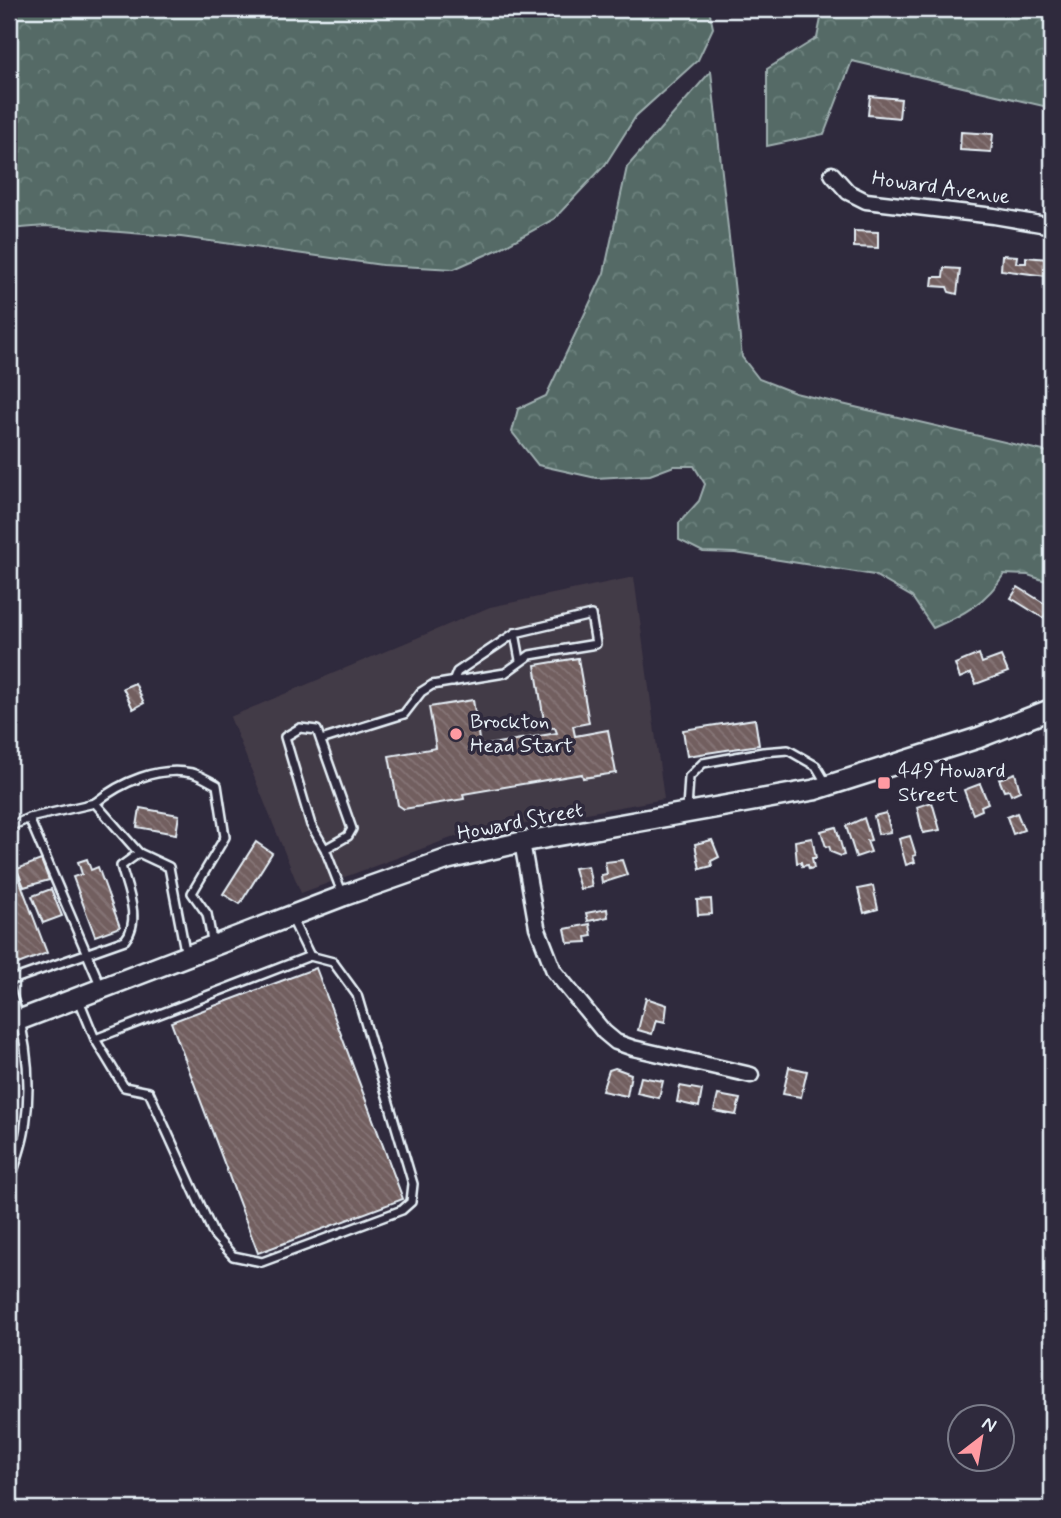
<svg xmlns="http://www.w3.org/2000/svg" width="1061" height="1518" font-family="Mynerve,sans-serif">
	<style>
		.built { fill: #433a47 }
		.forest { fill: url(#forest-crowns); stroke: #9eaeaf; stroke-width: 2 }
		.building { fill: url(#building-back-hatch); stroke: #e8f1f8; stroke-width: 2 }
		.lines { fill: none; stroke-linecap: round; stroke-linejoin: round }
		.service-casing { stroke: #e8f1f8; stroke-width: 12 }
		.minor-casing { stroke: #e8f1f8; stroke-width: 19 }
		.secondary-casing { stroke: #e8f1f8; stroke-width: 24 }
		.service { stroke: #2f2a3d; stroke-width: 7 }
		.minor { stroke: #2f2a3d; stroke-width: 14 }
		.secondary { stroke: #2f2a3d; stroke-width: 19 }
		.poi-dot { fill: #ff9aa2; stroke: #2f2a3d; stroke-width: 2.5 }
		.labels { text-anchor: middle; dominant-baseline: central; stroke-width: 7; stroke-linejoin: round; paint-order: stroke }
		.street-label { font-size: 21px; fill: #e8f1f8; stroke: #2f2a3d }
		.poi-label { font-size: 21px; fill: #e8f1f8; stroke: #2f2a3d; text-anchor: start }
	</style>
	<defs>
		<pattern id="forest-crowns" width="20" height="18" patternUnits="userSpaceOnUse" patternTransform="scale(1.75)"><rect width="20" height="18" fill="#546b66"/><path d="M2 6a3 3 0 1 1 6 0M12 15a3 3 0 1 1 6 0" fill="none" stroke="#6d817d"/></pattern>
		<pattern id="building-back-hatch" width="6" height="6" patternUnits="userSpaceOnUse" patternTransform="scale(1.75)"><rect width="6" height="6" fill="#725e5f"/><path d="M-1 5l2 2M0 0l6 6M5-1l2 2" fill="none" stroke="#867677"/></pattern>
	</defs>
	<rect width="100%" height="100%" fill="#2f2a3d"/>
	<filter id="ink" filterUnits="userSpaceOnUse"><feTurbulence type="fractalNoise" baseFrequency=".0143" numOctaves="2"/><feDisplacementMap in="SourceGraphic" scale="14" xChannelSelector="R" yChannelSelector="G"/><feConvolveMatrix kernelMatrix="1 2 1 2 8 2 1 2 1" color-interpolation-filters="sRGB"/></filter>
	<g filter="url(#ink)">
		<polygon class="built" points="634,577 664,799 454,837 301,893 230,717 490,607"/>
		<g class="forest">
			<polygon points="9,9 709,9 713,28 698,60 636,116 605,165 554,219 499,249 454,269 382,265 181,237 46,226 9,229"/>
			<polygon points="823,9 1052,9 1052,108 852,61 824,134 767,146 767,69 817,38"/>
			<path d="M 711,71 L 742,357 L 759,379 L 795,393 L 1052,453 L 1052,583 L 1028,575 L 1004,574 C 987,602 963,615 933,628 L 912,597 L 874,575 L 735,553 L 703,552 L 679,540 L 679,523 L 699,501 L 705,484 L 694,466 L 674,466 L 650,475 L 596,478 L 538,465 L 512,432 L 518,409 L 546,396 L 604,273 L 627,167 Z"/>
		</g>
		<g class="building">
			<polygon points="870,96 901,99 899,118 868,115"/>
			<polygon points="961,132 993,134 991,152 960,150"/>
			<polygon points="854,231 878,232 878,248 854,247"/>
			<polygon points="1002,255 1017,256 1016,263 1026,263 1026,257 1048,259 1047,276 1001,270"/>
			<polygon points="944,268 960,269 957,294 949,292 947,287 932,286 933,277 943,277"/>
			<polygon points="1018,587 1050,607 1043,618 1011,598"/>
			<polygon points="979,654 982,663 1001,656 1008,672 976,684 971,673 960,678 955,664"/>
			<polygon points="578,658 589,723 573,726 575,736 608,730 616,773 583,778 582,774 463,794 464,799 404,809 398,805 389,756 436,748 429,707 473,700 480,746 557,733 555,728 545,727 535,665"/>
			<polygon points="135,683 144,703 133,709 123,688"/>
			<polygon points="755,719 759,745 687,756 683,730"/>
			<polygon points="1015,773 1020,791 1011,795 1009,790 1004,791 999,779"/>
			<polygon points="980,784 988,803 981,806 982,810 973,814 964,790"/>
			<polygon points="932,802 940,830 923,833 917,807"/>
			<polygon points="140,808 179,815 176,834 137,827"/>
			<polygon points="886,813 891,832 878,834 874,816"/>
			<polygon points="1017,813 1024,830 1013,834 1007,817"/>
			<polygon points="864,818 871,840 867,841 871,852 856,857 846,826"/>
			<polygon points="836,827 844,855 841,856 831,852 829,846 826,847 821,831"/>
			<polygon points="910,836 916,855 913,856 915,862 906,865 899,839"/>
			<polygon points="812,838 816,858 812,858 814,868 809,869 808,865 802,866 801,862 797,863 795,841"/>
			<polygon points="712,840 719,857 711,861 712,866 700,869 695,844"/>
			<polygon points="256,842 272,853 240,904 223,894"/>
			<polygon points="87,859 91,870 98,867 120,927 95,936 73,877 82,874 78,862"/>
			<polygon points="41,860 49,880 24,887 17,869"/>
			<polygon points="622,860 627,875 602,883 601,875 607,874 605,862"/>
			<polygon points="588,866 592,887 580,889 574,868"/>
			<polygon points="16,871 47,953 18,964 9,940 9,873"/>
			<polygon points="873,886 878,909 864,913 858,889"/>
			<polygon points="51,889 62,916 43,923 32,896"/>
			<polygon points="711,899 712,914 698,915 697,900"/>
			<polygon points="607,909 608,917 588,921 586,913"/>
			<polygon points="590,924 592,936 586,937 587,942 568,943 565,929"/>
			<polygon points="316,968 403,1199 258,1253 171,1022"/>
			<polygon points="646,998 667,1005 665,1022 656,1020 652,1034 638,1030"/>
			<polygon points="789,1067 807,1071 801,1097 783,1094"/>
			<polygon points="615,1068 631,1074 627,1096 602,1091 609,1070"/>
			<polygon points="641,1077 663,1081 659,1098 637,1093"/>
			<polygon points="680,1086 702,1090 699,1107 677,1102"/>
			<polygon points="718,1095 740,1099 736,1115 714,1111"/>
		</g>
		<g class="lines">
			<g class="service-casing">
				<g id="service">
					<polyline points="515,633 520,660"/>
					<polyline points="321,740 404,714 421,692 432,685 505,673 530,655 596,644 591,615 515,633 457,672 453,682"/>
					<path d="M 95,803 C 121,782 158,766 192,773 C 200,775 209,781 217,785 L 225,837 L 192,893 L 207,914 L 213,945"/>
					<polyline points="687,810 689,777 703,763 763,752 788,750 816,766 826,783"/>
					<polyline points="29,818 101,987"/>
					<polyline points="9,827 29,818 95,803 139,853"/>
					<polyline points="325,849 348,836 352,829 317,730 300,728 285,737 311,825 325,849 343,895"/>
					<polyline points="292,919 310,956"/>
					<path d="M 9,981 L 125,940 C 142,920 127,889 121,866 L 139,853 L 169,867 L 186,956"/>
					<path d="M 9,987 C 26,1031 32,1080 25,1127 C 23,1146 14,1166 9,1185"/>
					<polyline points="79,1000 95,1039 124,1087 149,1092 214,1235 233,1256 262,1262 402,1210 411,1202 413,1184 357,995 333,962 310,956 95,1039"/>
				</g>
			</g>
			<g class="minor-casing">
				<g id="minor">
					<polyline points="832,174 848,192 866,201 994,216 1052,226"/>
					<polyline points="522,842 537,927 554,971 604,1032 616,1042 633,1048 751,1075"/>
				</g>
			</g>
			<g class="secondary-casing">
				<polyline id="secondary" points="9,1024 343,896 448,859 522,842 814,790 978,738 1052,709"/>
			</g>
			<use href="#service" class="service"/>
			<use href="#minor" class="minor"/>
			<use href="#secondary" class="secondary"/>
		</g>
	</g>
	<g class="poi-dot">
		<circle cx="456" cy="734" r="7"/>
		<rect x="877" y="776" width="14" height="14" rx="3.5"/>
	</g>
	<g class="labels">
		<g class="street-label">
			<text transform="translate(941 188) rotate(8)">Howard Avenue</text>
			<text transform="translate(520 822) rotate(-11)">Howard Street</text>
		</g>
		<g class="poi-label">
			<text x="470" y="722">Brockton<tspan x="470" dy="24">Head Start</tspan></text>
			<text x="898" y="771">449 Howard<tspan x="898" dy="24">Street</tspan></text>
		</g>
	</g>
	<rect width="1061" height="1518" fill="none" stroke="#2f2a3d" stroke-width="35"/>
	<rect x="18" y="18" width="1026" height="1483" fill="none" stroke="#e8f1f8" stroke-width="2.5" filter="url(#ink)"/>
	<g transform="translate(981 1438) rotate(31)"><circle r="33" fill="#2f2a3d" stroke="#797a88" stroke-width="2"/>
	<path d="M0-5L12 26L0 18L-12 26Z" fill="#ff9aa2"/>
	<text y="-10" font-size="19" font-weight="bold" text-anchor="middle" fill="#e8f1f8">N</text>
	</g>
</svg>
